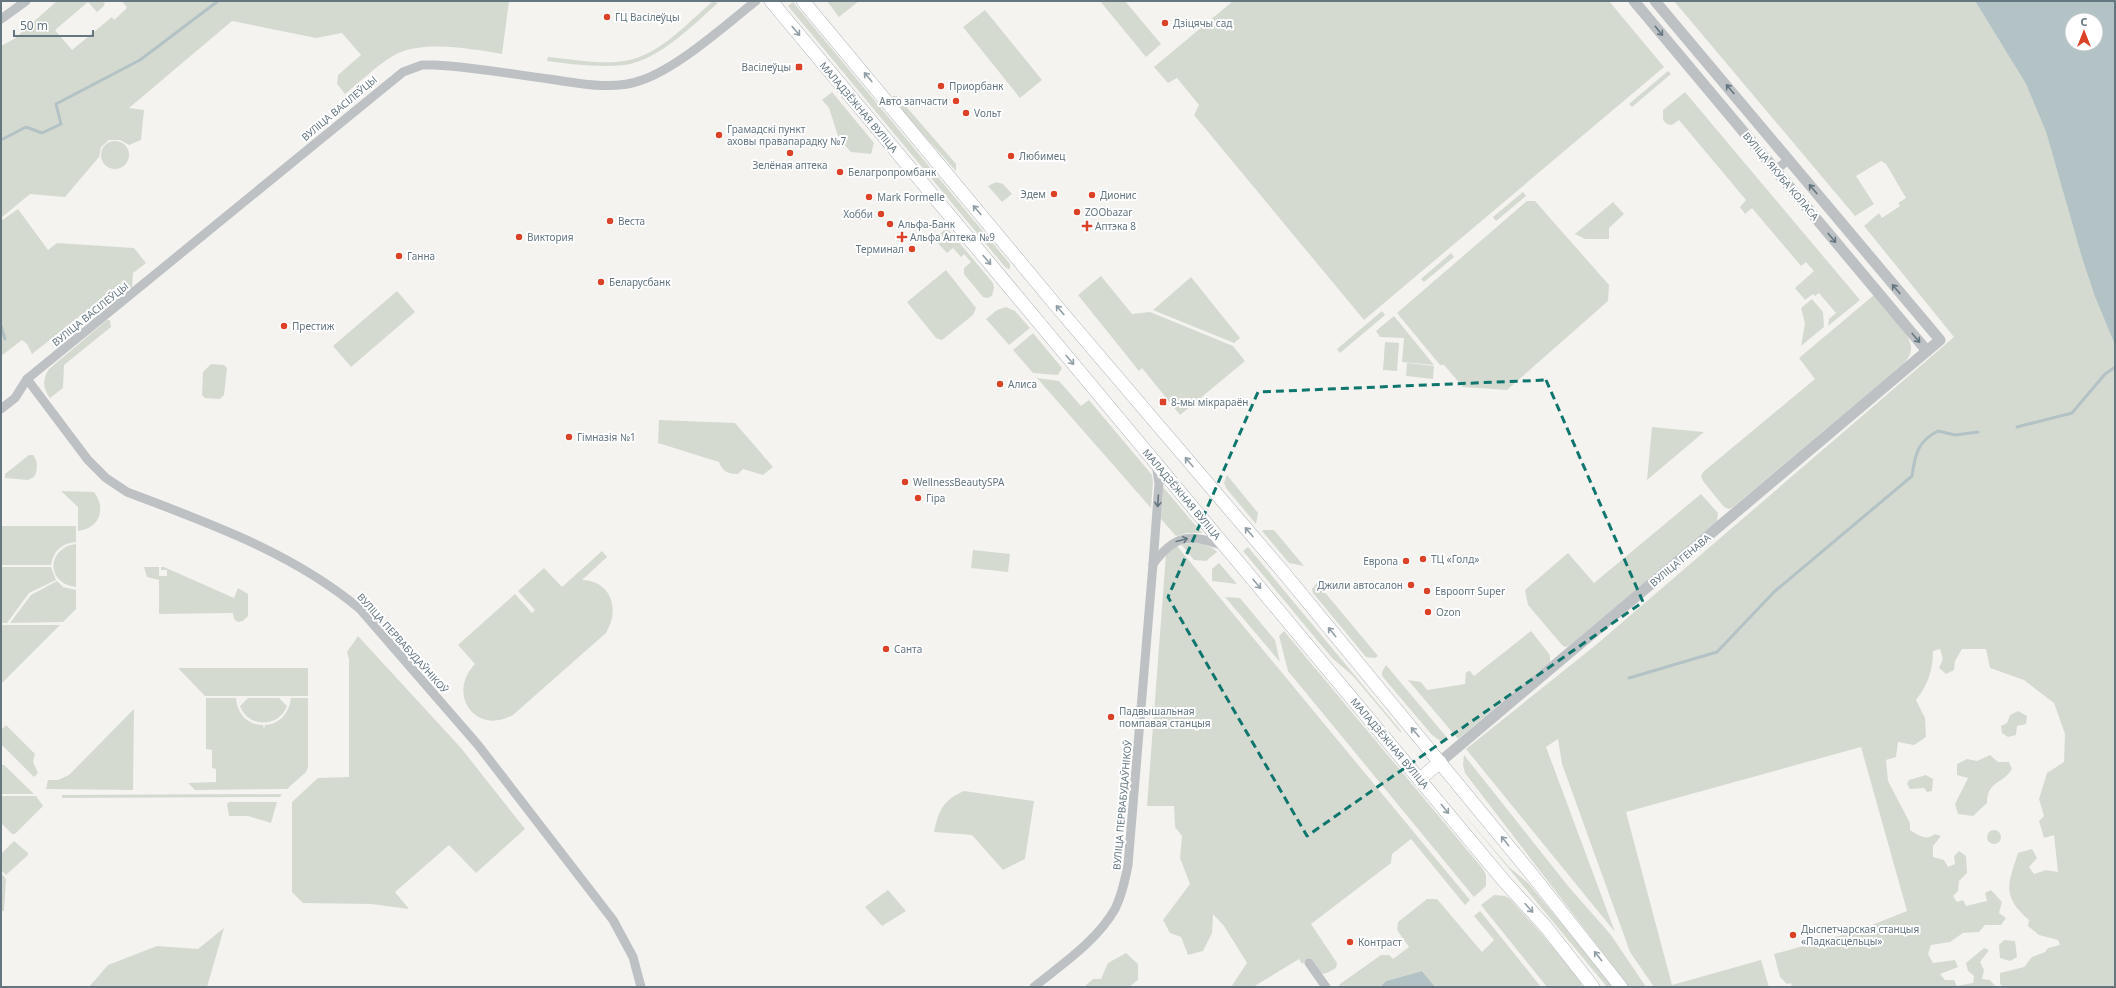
<svg xmlns="http://www.w3.org/2000/svg" width="2116" height="988" font-family="'Noto Sans',sans-serif">
	<style>
		.green { fill: #d5dad1 }
		.water { fill: #b3c2c4; fill-rule: evenodd }
		.lines { fill: none; stroke-linecap: round; stroke-linejoin: round }
		.stream { stroke: #b3c2c4; stroke-width: 3 }
		.secondary-casing { stroke: #afb5b9; stroke-width: 14 }
		.minor { stroke: #bdc1c4; stroke-width: 9 }
		.tertiary { stroke: #bdc1c4; stroke-width: 11 }
		.secondary { stroke: #fff; stroke-width: 13 }
		.oneway { stroke: #929fa6 }
		.oneway2 { stroke: #647680 }
		.marked { fill: none; stroke: #0f766e; stroke-width: 3; stroke-dasharray: 8 5; stroke-linejoin: round }
		.poi-dot { fill: #db4228; stroke: #fff; stroke-width: 1.5 }
		.labels { text-anchor: middle; dominant-baseline: central; stroke-width: 4; stroke-linejoin: round; paint-order: stroke }
		.poi-label { font-size: 10px; fill: #647680; stroke: #fff; text-anchor: start }
		.street-label { font-size: 10px; fill: #647680; stroke: #fff }
	</style>
	<rect width="100%" height="100%" fill="#f4f3f0"/>
	<g class="green">
		<path d="M 57,1 L 105,1 L 104,6 L 97,12 L 88,2 L 55,30 L 72,50 L 112,17 L 114,20 L 127,8 L 122,1 L 509,1 L 502,54 C 471,49 421,39 393,56 C 376,66 361,81 345,94 L 337,84 L 338,75 L 361,55 L 342,33 L 316,38 L 232,21 L 129,108 L 144,110 L 141,140 L 129,145 L 120,140 L 109,140 L 101,147 L 99,157 L 65,197 L 30,194 L 1,218 L 1,46 L 14,39 Z"/>
		<path d="M 711,1 L 718,3 C 693,25 658,61 624,65 C 598,68 572,64 547,61 L 548,57 C 572,59 600,65 624,61 C 659,56 686,24 712,2 Z"/>
		<polygon points="827,1 859,1 839,17"/>
		<polygon points="1100,1 1125,1 1161,44 1146,57"/>
		<polygon points="1233,1 1609,1 1664,67 1364,320 1194,115 1199,105 1177,78 1168,83 1154,67"/>
		<path d="M 1674,1 L 1975,1 L 2026,84 L 2046,132 L 2082,258 L 2095,297 L 2115,345 L 2115,987 L 2003,987 L 2000,984 L 2000,973 L 2024,967 L 2032,957 L 2045,952 L 2048,948 L 2060,945 L 2058,940 L 2039,935 L 2028,926 L 2029,920 C 2001,896 2008,884 2018,853 L 2032,849 L 2037,858 L 2029,867 L 2034,874 L 2046,870 L 2058,872 L 2054,835 L 2044,838 L 2039,821 L 2044,816 L 2039,799 L 2047,773 L 2064,762 L 2065,734 L 2054,703 L 2024,680 L 1990,668 L 1986,649 L 1962,649 L 1955,661 L 1954,670 L 1946,674 L 1939,668 L 1943,659 L 1940,649 L 1933,651 C 1933,670 1928,685 1916,700 L 1925,718 L 1926,737 L 1914,745 L 1898,742 L 1896,757 L 1886,760 L 1888,781 L 1910,823 L 1910,830 C 1920,836 1926,841 1935,834 L 1941,836 L 1933,846 L 1933,857 L 1944,860 L 1948,867 L 1955,864 L 1954,856 L 1959,851 L 1966,856 L 1967,873 L 1959,881 L 1958,891 L 1953,896 L 1957,902 L 1963,900 L 1966,906 L 1987,901 L 1985,893 L 1991,890 L 2002,902 L 1999,913 L 2006,918 L 2001,925 L 1985,925 L 1979,932 L 1963,933 L 1950,942 L 1931,945 L 1928,954 L 1933,963 L 1955,960 L 1958,967 L 1940,974 L 1945,980 L 1954,980 L 1957,986 L 1973,983 L 1974,976 L 1968,971 L 1966,963 L 1984,948 L 1989,950 L 1980,962 L 1984,970 L 1982,979 L 1990,980 L 1996,987 L 1792,987 L 1791,983 L 1787,984 L 1780,977 L 1774,954 L 1857,931 L 1907,911 L 1861,747 L 1626,812 L 1672,985 L 1761,960 L 1769,987 L 1654,987 L 1630,952 L 1562,764 L 1558,739 L 1546,747 L 1615,932 L 1466,749 L 1597,644 L 1954,337 L 1864,226 L 1879,213 L 1882,218 L 1900,206 L 1898,203 L 1906,198 L 1886,164 L 1881,161 L 1856,176 L 1874,204 L 1855,216 Z"/>
		<polygon points="793,2 1010,264 1010,269 1006,268 788,6"/>
		<polygon points="985,10 1042,80 1020,98 963,27"/>
		<polygon points="1668,71 1671,74 1632,107 1629,104"/>
		<polygon points="832,92 874,143 871,154 851,152 839,139 829,108 822,100"/>
		<polygon points="1685,92 1860,300 1828,326 1829,319 1836,313 1819,293 1815,296 1813,294 1805,300 1795,288 1814,271 1806,262 1801,266 1752,208 1745,214 1740,207 1746,200 1679,120 1672,125 1667,124 1663,120 1663,110"/>
		<polygon points="893,96 897,96 956,164 956,171 892,100"/>
		<circle cx="115" cy="155" r="14"/>
		<polygon points="996,182 1003,184 1012,194 1002,202 988,186"/>
		<polygon points="1523,192 1526,196 1496,221 1493,217"/>
		<polygon points="1527,201 1535,201 1609,285 1608,301 1507,390 1463,387 1444,365 1440,365 1397,313"/>
		<polygon points="1613,202 1624,214 1609,228 1609,239 1585,239 1575,234"/>
		<polygon points="18,209 48,250 57,243 134,248 146,263 133,273 132,289 117,300 104,297 32,354 27,344 22,340 1,356 1,221"/>
		<polygon points="947,228 993,283 994,288 992,296 987,298 983,297 964,274 964,268 971,262 964,254 961,257 953,248 947,253 934,239"/>
		<polygon points="1451,253 1454,257 1424,282 1421,279"/>
		<polygon points="946,270 976,308 973,315 942,340 936,338 907,302"/>
		<polygon points="1101,276 1132,314 1150,312 1233,346 1245,361 1180,415 1142,368 1139,371 1078,295"/>
		<polygon points="1191,277 1240,338 1234,343 1153,310"/>
		<polygon points="397,291 415,312 351,367 333,346"/>
		<path d="M 1874,295 C 1884,308 1913,334 1911,350 C 1910,356 1907,360 1903,364 L 1733,507 L 1729,509 L 1724,507 L 1703,481 L 1701,476 L 1703,472 L 1815,379 L 1799,358 Z"/>
		<polygon points="1812,299 1823,312 1824,327 1801,346 1805,323 1801,308"/>
		<polygon points="1006,307 1015,311 1030,328 1009,345 986,319 997,310"/>
		<polygon points="1382,311 1385,315 1340,353 1337,349"/>
		<polygon points="1394,316 1434,365 1402,362 1404,338 1380,337 1376,331"/>
		<path d="M 107,320 L 110,320 L 111,327 L 64,365 L 63,388 L 50,398 C 43,389 42,379 49,369 Z"/>
		<polygon points="1033,333 1062,368 1058,375 1033,373 1013,350"/>
		<polygon points="1385,342 1399,343 1397,371 1383,370"/>
		<polygon points="1407,363 1434,366 1433,379 1406,376"/>
		<polygon points="211,364 224,365 227,368 224,395 220,399 205,398 202,395 203,372"/>
		<polygon points="1037,378 1059,381 1081,406 1089,400 1152,475 1153,482 1151,508"/>
		<path d="M 659,420 L 735,423 L 773,467 L 763,475 L 743,469 L 738,474 C 728,474 722,471 719,462 L 658,443 Z"/>
		<polygon points="1652,427 1704,432 1647,480"/>
		<path d="M 29,455 L 33,455 C 38,460 38,471 34,477 L 28,480 L 5,478 L 5,474 Z"/>
		<polygon points="1227,475 1258,513 1256,524 1226,488 1224,483"/>
		<polygon points="1163,487 1202,533 1187,533 1176,536 1161,519"/>
		<path d="M 61,491 L 94,492 C 107,509 99,529 78,531 L 78,507 Z"/>
		<polygon points="1701,494 1718,513 1717,521 1569,646 1565,647 1562,645 1528,605 1525,590 1568,553 1594,583"/>
		<path d="M 1,526 L 76,526 L 76,542 C 62,543 53,551 51,565 L 1,565 Z"/>
		<polygon points="1264,530 1274,530 1304,566 1289,563 1262,531"/>
		<path d="M 1190,543 C 1201,543 1209,544 1217,552 L 1206,561 L 1194,560 L 1181,544 Z"/>
		<path d="M 76,544 L 76,587 C 46,584 46,548 76,544 Z"/>
		<polygon points="1177,546 1470,900 1465,905 1411,839 1392,854 1391,863 1311,924 1337,963 1336,968 1327,973 1322,974 1310,958 1302,964 1299,959 1253,987 1231,987 1247,963 1224,926 1213,914 1212,933 1203,951 1188,955 1181,937 1170,933 1163,920 1190,884 1180,858 1182,836 1175,827 1174,806 1147,806 1166,554"/>
		<polygon points="1248,547 1401,731 1401,733 1353,676 1332,658 1243,551"/>
		<polygon points="973,550 1010,554 1008,572 971,568"/>
		<path d="M 602,551 L 607,557 L 582,580 C 612,581 620,610 606,633 L 513,715 C 476,736 446,694 475,664 L 458,645 L 515,594 L 532,613 L 535,610 L 518,591 L 544,568 L 562,587 Z"/>
		<polygon points="1219,563 1237,584 1212,581 1212,569"/>
		<polygon points="1,567 51,567 56,580 29,593 7,623 1,623"/>
		<polygon points="144,567 159,567 159,576 167,576 167,570 161,570 161,567 164,567 234,598 238,588 248,594 248,616 243,621 238,622 234,619 233,613 159,614 159,580 147,577"/>
		<polygon points="57,581 63,587 76,590 76,609 63,622 10,623 31,595"/>
		<polygon points="1317,583 1378,656 1375,658 1366,657 1313,593 1312,589"/>
		<polygon points="1225,597 1240,598 1275,640 1280,662"/>
		<polygon points="1,625 60,625 1,684"/>
		<polygon points="1284,631 1483,869 1486,875 1486,886 1474,897 1288,671 1279,636"/>
		<polygon points="1531,631 1550,655 1550,662 1458,739 1408,680 1421,682 1427,690 1465,684 1466,672 1470,671 1474,676"/>
		<polygon points="358,636 461,748 525,829 476,873 449,845 395,892 409,909 371,904 303,903 292,892 292,802 318,778 349,777 349,660 347,652"/>
		<polygon points="1386,665 1449,740 1439,740 1432,735 1382,676 1382,672"/>
		<polygon points="178,668 308,668 308,696 205,696"/>
		<path d="M 206,698 L 236,698 C 237,713 247,725 263,725 L 264,729 L 265,725 C 280,724 289,713 291,698 L 308,698 L 308,767 L 306,772 L 287,789 L 195,790 L 188,783 L 216,782 L 216,769 L 212,768 L 212,750 L 206,749 Z"/>
		<path d="M 248,698 L 279,698 L 287,706 C 279,728 248,728 240,706 Z"/>
		<polygon points="134,709 133,790 46,789 48,780 58,780 69,775"/>
		<polygon points="2018,711 2027,716 2026,724 2017,726 2016,735 2008,737 2002,733 2001,726 2007,723 2010,715"/>
		<polygon points="6,725 35,754 33,762 38,773 34,777 1,744 1,730"/>
		<polygon points="1464,755 1568,886 1611,935 1646,987 1629,987 1465,773 1463,765"/>
		<path d="M 1990,755 L 1998,762 L 2009,762 L 2012,769 C 2002,785 1987,781 1987,803 L 1973,816 L 1958,814 L 1955,804 L 1968,778 L 1957,775 L 1957,764 L 1967,759 L 1977,761 Z"/>
		<polygon points="2,765 4,765 34,794 1,794"/>
		<polygon points="1926,775 1933,779 1932,791 1927,792 1924,788 1910,789 1907,784 1909,780"/>
		<path d="M 964,791 L 1034,801 L 1025,859 L 1003,870 L 972,835 L 934,832 C 939,810 942,801 964,791 Z"/>
		<polygon points="282,794 280,797 62,798 62,795"/>
		<polygon points="1,796 36,796 43,806 15,834 12,834 1,823"/>
		<polygon points="229,802 277,802 271,823 248,816 229,816 227,804"/>
		<polygon points="1457,806 1509,867 1528,883 1614,987 1607,987"/>
		<circle cx="1994" cy="837" r="7"/>
		<polygon points="14,841 28,853 28,855 6,875 1,870 1,854"/>
		<polygon points="1,873 6,879 4,911 1,911"/>
		<polygon points="888,890 906,911 882,926 865,907"/>
		<polygon points="1494,895 1505,896 1509,898 1541,933 1581,982 1582,987 1547,987 1481,905"/>
		<polygon points="1427,899 1437,899 1482,952 1494,940 1474,916 1480,911 1541,987 1435,987 1422,971 1386,981 1380,987 1339,987 1340,984 1381,955 1389,955 1393,959 1409,947 1397,930 1398,922"/>
		<polygon points="224,928 207,987 89,987 108,965 157,946 198,949"/>
		<polygon points="2004,940 2015,941 2017,957 2010,961 2000,958 1999,945"/>
		<polygon points="1126,953 1138,964 1138,980 1129,987 1084,987 1093,979 1101,979 1108,963"/>
	</g>
	<g class="water">
		<path d="M 1975,1 L 2115,1 L 2115,345 L 2095,297 L 2082,258 L 2046,132 L 2026,84 ZM 2072,20 L 2096,20 L 2096,44 L 2072,44 Z"/>
		<polygon points="1422,971 1435,987 1380,987 1386,981"/>
	</g>
	<g class="lines">
		<g class="stream">
			<polyline points="1,140 26,127 42,133 61,124 56,104 140,60 218,1"/>
			<polyline points="1,326 5,339"/>
			<polyline points="2017,427 2072,413 2105,374 2115,367"/>
			<path d="M 1629,678 L 1717,652 L 1774,592 L 1912,476 C 1915,454 1918,441 1938,431 L 1955,435 L 1978,432"/>
		</g>
		<g class="secondary-casing">
			<g id="secondary">
				<polyline points="771,1 1504,881 1546,927 1593,987"/>
				<polyline points="803,1 1059,309 1284,573 1529,871 1621,987"/>
				<polyline points="1420,779 1440,762"/>
			</g>
		</g>
		<g class="minor">
			<polyline points="1,19 26,1"/>
			<polyline points="1776,170 1789,159"/>
			<path d="M 27,379 L 88,460 L 106,478 L 127,492 C 208,523 292,552 360,609 L 478,745 L 613,920 L 633,957 L 641,987"/>
			<path d="M 1,409 L 15,398 L 27,379 L 403,72 L 422,65 L 435,65 C 473,67 511,74 549,79 C 578,83 613,91 642,80 C 679,67 724,26 756,1"/>
			<path d="M 1153,564 C 1176,533 1190,534 1224,546"/>
			<polyline points="1309,963 1326,987"/>
			<path d="M 1034,987 C 1062,964 1096,942 1115,909 C 1122,895 1125,880 1128,865 L 1153,564 L 1159,483 L 1156,464"/>
		</g>
		<g class="tertiary">
			<polyline points="1634,1 1927,351"/>
			<polyline points="1440,762 1940,340 1655,1"/>
		</g>
		<use href="#secondary" class="secondary"/>
	</g>
	<defs><path id="oneway-shaft" d="M-6 0H5M1.5-3L5.5 0L1.5 3" fill="none" stroke-width="1.6" stroke-linecap="round" stroke-linejoin="round"/></defs>
	<g class="oneway">
		<use href="#oneway-shaft" transform="translate(796 31) rotate(50)"/>
		<use href="#oneway-shaft" transform="translate(868 77) rotate(-130)"/>
		<use href="#oneway-shaft" transform="translate(977 210) rotate(-130)"/>
		<use href="#oneway-shaft" transform="translate(987 260) rotate(50)"/>
		<use href="#oneway-shaft" transform="translate(1060 310) rotate(-130)"/>
		<use href="#oneway-shaft" transform="translate(1070 360) rotate(50)"/>
		<use href="#oneway-shaft" transform="translate(1189 462) rotate(-131)"/>
		<use href="#oneway-shaft" transform="translate(1249 532) rotate(-131)"/>
		<use href="#oneway-shaft" transform="translate(1257 584) rotate(50)"/>
		<use href="#oneway-shaft" transform="translate(1332 632) rotate(-129)"/>
		<use href="#oneway-shaft" transform="translate(1415 732) rotate(-130)"/>
		<use href="#oneway-shaft" transform="translate(1445 809) rotate(51)"/>
		<use href="#oneway-shaft" transform="translate(1505 841) rotate(-129)"/>
		<use href="#oneway-shaft" transform="translate(1529 908) rotate(48)"/>
		<use href="#oneway-shaft" transform="translate(1598 956) rotate(-128)"/>
	</g>
	<g class="oneway2">
		<use href="#oneway-shaft" transform="translate(1659 31) rotate(51)"/>
		<use href="#oneway-shaft" transform="translate(1730 89) rotate(-130)"/>
		<use href="#oneway-shaft" transform="translate(1813 189) rotate(-130)"/>
		<use href="#oneway-shaft" transform="translate(1832 238) rotate(50)"/>
		<use href="#oneway-shaft" transform="translate(1896 289) rotate(-130)"/>
		<use href="#oneway-shaft" transform="translate(1916 338) rotate(50)"/>
		<use href="#oneway-shaft" transform="translate(1158 501) rotate(94)"/>
		<use href="#oneway-shaft" transform="translate(1182 540) rotate(-15)"/>
	</g>
	<path class="marked" d="M 1546,380 L 1643,602 L 1307,836 L 1168,597 L 1258,392 Z"/>
	<g class="poi-dot">
		<circle cx="607" cy="17" r="4"/>
		<circle cx="1165" cy="23" r="4"/>
		<rect x="795" y="63" width="8" height="8" rx="2"/>
		<circle cx="941" cy="86" r="4"/>
		<circle cx="956" cy="101" r="4"/>
		<circle cx="966" cy="113" r="4"/>
		<circle cx="719" cy="135" r="4"/>
		<circle cx="790" cy="153" r="4"/>
		<circle cx="1011" cy="156" r="4"/>
		<circle cx="840" cy="172" r="4"/>
		<circle cx="1054" cy="194" r="4"/>
		<circle cx="1092" cy="195" r="4"/>
		<circle cx="869" cy="197" r="4"/>
		<circle cx="1077" cy="212" r="4"/>
		<circle cx="881" cy="214" r="4"/>
		<circle cx="610" cy="221" r="4"/>
		<circle cx="890" cy="224" r="4"/>
		<path d="M1085 220h4v4h4v4h-4v4h-4v-4h-4v-4h4z"/>
		<circle cx="519" cy="237" r="4"/>
		<path d="M900 231h4v4h4v4h-4v4h-4v-4h-4v-4h4z"/>
		<circle cx="912" cy="249" r="4"/>
		<circle cx="399" cy="256" r="4"/>
		<circle cx="601" cy="282" r="4"/>
		<circle cx="284" cy="326" r="4"/>
		<circle cx="1000" cy="384" r="4"/>
		<rect x="1159" y="398" width="8" height="8" rx="2"/>
		<circle cx="569" cy="437" r="4"/>
		<circle cx="905" cy="482" r="4"/>
		<circle cx="918" cy="498" r="4"/>
		<circle cx="1423" cy="559" r="4"/>
		<circle cx="1406" cy="561" r="4"/>
		<circle cx="1411" cy="585" r="4"/>
		<circle cx="1427" cy="591" r="4"/>
		<circle cx="1428" cy="612" r="4"/>
		<circle cx="886" cy="649" r="4"/>
		<circle cx="1111" cy="717" r="4"/>
		<circle cx="1793" cy="935" r="4"/>
		<circle cx="1350" cy="942" r="4"/>
	</g>
	<g class="labels">
		<g class="poi-label">
			<text x="615" y="17">ГЦ Васілеўцы</text>
			<text x="1173" y="23">Дзіцячы сад</text>
			<text x="791" y="67" text-anchor="end">Васілеўцы</text>
			<text x="949" y="86">Приорбанк</text>
			<text x="948" y="101" text-anchor="end">Авто запчасти</text>
			<text x="974" y="113">Vольт</text>
			<text x="727" y="129">Грамадскі пункт<tspan x="727" dy="12">аховы правапарадку №7</tspan></text>
			<text x="1019" y="156">Любимец</text>
			<text x="790" y="165" text-anchor="middle">Зелёная аптека</text>
			<text x="848" y="172">Белагропромбанк</text>
			<text x="1046" y="194" text-anchor="end">Эдем</text>
			<text x="1100" y="195">Дионис</text>
			<text x="877" y="197">Mark Formelle</text>
			<text x="1085" y="212">ZOObazar</text>
			<text x="873" y="214" text-anchor="end">Хобби</text>
			<text x="618" y="221">Веста</text>
			<text x="898" y="224">Альфа-Банк</text>
			<text x="1095" y="226">Аптэка 8</text>
			<text x="527" y="237">Виктория</text>
			<text x="910" y="237">Альфа Аптека №9</text>
			<text x="904" y="249" text-anchor="end">Терминал</text>
			<text x="407" y="256">Ганна</text>
			<text x="609" y="282">Беларусбанк</text>
			<text x="292" y="326">Престиж</text>
			<text x="1008" y="384">Алиса</text>
			<text x="1171" y="402">8-мы мікрараён</text>
			<text x="577" y="437">Гімназія №1</text>
			<text x="913" y="482">WellnessBeautySPA</text>
			<text x="926" y="498">Гіра</text>
			<text x="1431" y="559">ТЦ «Голд»</text>
			<text x="1398" y="561" text-anchor="end">Европа</text>
			<text x="1403" y="585" text-anchor="end">Джили автосалон</text>
			<text x="1435" y="591">Евроопт Super</text>
			<text x="1436" y="612">Ozon</text>
			<text x="894" y="649">Санта</text>
			<text x="1119" y="711">Падвышальная<tspan x="1119" dy="12">помпавая станцыя</tspan></text>
			<text x="1801" y="929">Дыспетчарская станцыя<tspan x="1801" dy="12">«Падкасцельцы»</tspan></text>
			<text x="1358" y="942">Контраст</text>
		</g>
		<g class="street-label">
			<text transform="translate(859 107) rotate(50)">МАЛАДЗЁЖНАЯ ВУЛІЦА</text>
			<text transform="translate(339 108) rotate(-40)">ВУЛІЦА ВАСІЛЕЎЦЫ</text>
			<text transform="translate(1781 176) rotate(50)">ВУЛІЦА ЯКУБА КОЛАСА</text>
			<text transform="translate(90 314) rotate(-39)">ВУЛІЦА ВАСІЛЕЎЦЫ</text>
			<text transform="translate(1182 494) rotate(50)">МАЛАДЗЁЖНАЯ ВУЛІЦА</text>
			<text transform="translate(1680 560) rotate(-40)">ВУЛІЦА ГЕНАВА</text>
			<text transform="translate(403 643) rotate(48)">ВУЛІЦА ПЕРВАБУДАЎНІКОЎ</text>
			<text transform="translate(1390 743) rotate(50)">МАЛАДЗЁЖНАЯ ВУЛІЦА</text>
			<text transform="translate(1122 805) rotate(-85)">ВУЛІЦА ПЕРВАБУДАЎНІКОЎ</text>
		</g>
	</g>
	<rect width="2116" height="988" fill="none" stroke="#647680" stroke-width="4"/>
	<g transform="translate(2084 32)"><circle r="19" fill="#ffffff" stroke="#c1c8cc"/>
	<path d="M0-3L7 15L0 10L-7 15Z" fill="#db4228"/>
	<text y="-6" font-size="11" font-weight="bold" text-anchor="middle" fill="#647680">С</text>
	</g>
	<path d="M14 30v6h79v-6" fill="none" stroke="#647680" stroke-width="2"/>
	<text x="20" y="30" font-size="12" fill="#647680" stroke="#ffffff" stroke-width="3" paint-order="stroke">50 m</text>
</svg>
